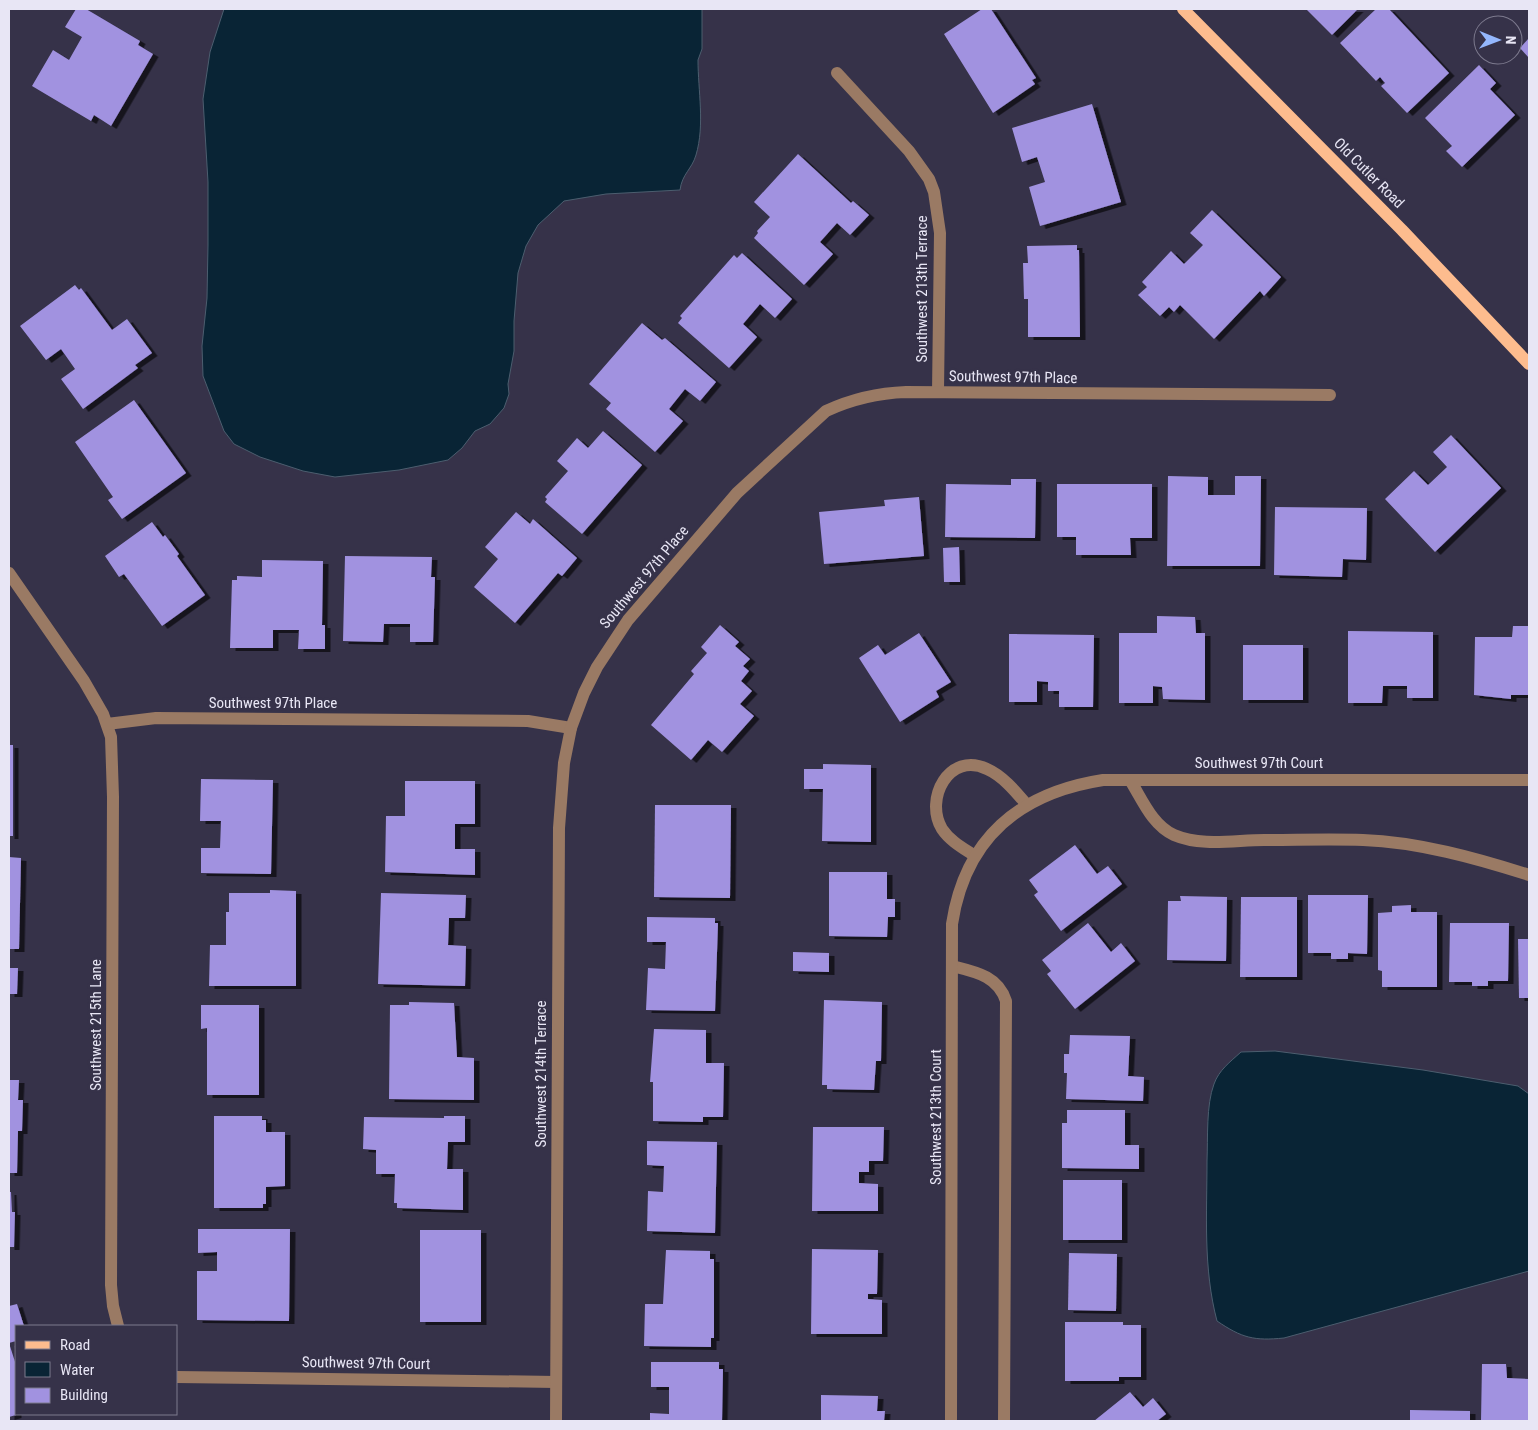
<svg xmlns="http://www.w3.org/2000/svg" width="1538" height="1430" font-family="'Roboto Condensed',sans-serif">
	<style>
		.water { fill: #092435; stroke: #4c5e6f }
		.building { fill: #a192e0; filter: url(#shadow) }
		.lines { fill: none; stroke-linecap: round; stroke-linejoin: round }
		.minor { stroke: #9a7a64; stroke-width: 12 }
		.major { stroke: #fdbc8e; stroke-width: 12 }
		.labels { text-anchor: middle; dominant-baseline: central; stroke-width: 5; stroke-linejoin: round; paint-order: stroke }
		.street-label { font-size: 15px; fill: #e8e6f5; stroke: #363249 }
	</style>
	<defs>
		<filter id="shadow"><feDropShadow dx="5.5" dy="3" stdDeviation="0" flood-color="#0009"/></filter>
	</defs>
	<rect width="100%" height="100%" fill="#363249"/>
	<g class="water">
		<path d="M 224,9 L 702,9 L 702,49 L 698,60 C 698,91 705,125 696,155 C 692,169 682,174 680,190 L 606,194 L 564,201 L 538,225 L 526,246 L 518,273 L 514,321 L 514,351 L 508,384 L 509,394 L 504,408 L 490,424 L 475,431 L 462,448 L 448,460 L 399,470 L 335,477 L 303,471 L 260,457 L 234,444 L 224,431 L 203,376 L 202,346 L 207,298 L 208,245 L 208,182 L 203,99 L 210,52 Z"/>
		<path d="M 1275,1051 L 1423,1070 L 1518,1086 L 1529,1094 L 1529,1271 L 1284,1338 C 1254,1341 1242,1338 1217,1321 C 1203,1268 1207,1214 1207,1161 C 1208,1138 1206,1105 1214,1084 C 1219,1070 1230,1062 1241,1052 Z"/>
	</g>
	<g class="building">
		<polygon points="76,9 86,9 140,41 138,45 153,54 111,126 94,115 91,121 32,86 53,50 69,60 82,37 65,27"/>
		<polygon points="982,9 991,9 1036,78 1032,80 1035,84 993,113 944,34"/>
		<polygon points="1306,9 1358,9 1332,35"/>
		<polygon points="1376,9 1389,9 1449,73 1407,113 1381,86 1385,83 1380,77 1376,81 1340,43"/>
		<polygon points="1529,38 1529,58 1520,48"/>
		<polygon points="1479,65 1496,83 1490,89 1515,115 1462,167 1446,151 1452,146 1425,118"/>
		<polygon points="1092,104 1121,202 1040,226 1029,187 1045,182 1037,157 1022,162 1012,128"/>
		<polygon points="798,154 851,203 853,201 869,215 850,235 837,223 820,242 833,254 804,285 754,238 758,233 757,231 770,217 754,202"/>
		<polygon points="1212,210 1281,277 1264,296 1260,291 1214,339 1180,305 1174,312 1169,307 1160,316 1138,295 1147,287 1142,282 1171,251 1184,264 1203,245 1190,233"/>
		<polygon points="1077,245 1077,250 1079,250 1080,337 1028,337 1028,299 1024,299 1023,263 1028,263 1027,246"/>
		<polygon points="742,253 792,299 775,318 760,304 743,324 757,337 729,368 678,323 682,318 680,316 734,255 737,258"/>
		<polygon points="75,285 79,290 81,288 112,330 127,319 152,353 135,365 138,368 83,409 61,379 75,369 61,349 46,360 20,326"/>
		<polygon points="642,323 662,340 665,338 716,382 700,401 685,389 669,409 683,421 655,452 606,409 611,403 589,384"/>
		<polygon points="134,400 186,473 122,519 108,500 113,497 75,442"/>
		<polygon points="603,431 642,465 582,534 545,502 547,499 545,497 568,471 557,461 577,438 588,448"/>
		<polygon points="1451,435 1501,488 1435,552 1385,499 1414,471 1428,485 1447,467 1433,452"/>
		<polygon points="1168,476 1208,477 1208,495 1235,495 1235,476 1261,476 1260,566 1167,566"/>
		<polygon points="1011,479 1036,479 1035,538 945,537 946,484 1011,485"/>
		<polygon points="1057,484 1152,484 1152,538 1130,538 1131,555 1076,555 1076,537 1057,537"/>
		<polygon points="919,497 924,556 824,564 819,512 885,506 884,500"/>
		<polygon points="1275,507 1367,508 1366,560 1343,559 1342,577 1274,575"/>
		<polygon points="516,512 530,524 533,519 577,558 562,576 558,573 515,623 474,587 498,559 485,547"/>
		<polygon points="152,522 163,537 165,535 179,554 177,556 205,595 162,626 124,574 119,577 105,556"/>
		<polygon points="959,547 960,582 944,582 943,548"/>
		<polygon points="345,556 432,557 431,577 435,577 433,642 410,642 410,624 384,624 383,642 343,641"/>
		<polygon points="262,560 323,561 322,625 325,625 325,649 298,649 299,630 273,630 273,648 230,648 232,580 237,580 237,576 262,577"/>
		<polygon points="1157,616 1195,617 1196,633 1205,633 1205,700 1163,699 1162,687 1153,686 1153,703 1119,703 1119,633 1157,633"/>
		<polygon points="720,625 739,642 735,646 750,659 743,666 749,671 741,681 752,691 740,704 754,716 722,752 708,740 691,760 651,725 694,674 691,671 707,653 701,647"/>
		<polygon points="1513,626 1529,626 1529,695 1511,695 1511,699 1474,695 1475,637 1512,637"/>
		<polygon points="1348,631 1433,632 1433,698 1407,698 1407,686 1383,686 1382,703 1348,703"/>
		<polygon points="919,633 951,682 936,691 939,697 900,722 859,658 878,645 885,655"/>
		<polygon points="1009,634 1094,635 1093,707 1059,707 1059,691 1048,691 1048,682 1037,681 1037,702 1009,702"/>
		<rect x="1243" y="645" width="60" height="55"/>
		<rect x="9" y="745" width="4" height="91"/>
		<polygon points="823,764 871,765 871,842 822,841 823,789 804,789 804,769 823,769"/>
		<polygon points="201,779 273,780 271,874 201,873 201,848 220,848 221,821 200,821"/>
		<polygon points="405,781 475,781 475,824 455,824 455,849 475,849 475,875 385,872 386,816 405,816"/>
		<polygon points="655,805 731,805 730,898 654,897"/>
		<polygon points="1075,845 1097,874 1108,866 1122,884 1061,931 1034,895 1038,892 1029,880"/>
		<polygon points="9,857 21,858 19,949 9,949"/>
		<polygon points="829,872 887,872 887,899 895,899 895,917 888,917 887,937 829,936"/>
		<polygon points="270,890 296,891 296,986 209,986 210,945 226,945 226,912 229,912 229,893 270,893"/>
		<polygon points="381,893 466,895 465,918 449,918 448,945 466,946 465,986 378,984"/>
		<polygon points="1308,895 1368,895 1367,954 1348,953 1348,959 1331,959 1331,953 1308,953"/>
		<polygon points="1180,896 1227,897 1226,961 1167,960 1168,901 1181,901"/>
		<polygon points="1241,897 1297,897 1297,977 1240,977"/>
		<polygon points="1411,905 1411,912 1437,912 1437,987 1382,987 1382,971 1378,970 1378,913 1392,912 1392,906"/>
		<polygon points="647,917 715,918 715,923 718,923 715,1011 646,1010 648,968 665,969 666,942 647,942"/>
		<polygon points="1088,923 1111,952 1121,943 1135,961 1075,1009 1047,974 1051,971 1042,960"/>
		<polygon points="1450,923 1509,923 1508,981 1488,981 1488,986 1472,986 1472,982 1449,982"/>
		<polygon points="1518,939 1529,939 1529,998 1519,998"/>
		<polygon points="793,952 829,953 829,972 793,971"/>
		<polygon points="9,968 18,968 17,994 9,994"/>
		<polygon points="824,1000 882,1002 881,1061 876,1061 874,1090 827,1089 827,1085 822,1085"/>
		<polygon points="409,1002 454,1003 457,1057 474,1058 474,1100 389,1099 390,1005 409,1005"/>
		<polygon points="201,1005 259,1005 259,1095 207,1095 207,1028 201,1029"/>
		<polygon points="654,1029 706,1030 706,1063 724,1063 723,1117 703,1117 703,1122 653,1121 653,1082 650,1082"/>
		<polygon points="1070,1035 1130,1036 1128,1076 1144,1077 1143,1101 1066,1099 1067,1073 1064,1073 1064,1054 1069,1054"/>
		<polygon points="9,1080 19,1080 18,1100 23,1100 22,1131 18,1131 17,1173 9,1173"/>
		<polygon points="1067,1110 1125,1110 1125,1145 1139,1145 1139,1169 1062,1168 1062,1123 1067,1123"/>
		<polygon points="214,1116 262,1116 262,1120 266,1120 266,1132 285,1132 285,1186 266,1187 266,1204 263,1204 263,1208 214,1208"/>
		<polygon points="444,1116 465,1116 465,1142 448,1142 447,1169 463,1169 463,1210 397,1208 397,1203 394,1203 395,1174 376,1174 376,1150 363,1149 364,1117 444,1118"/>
		<polygon points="813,1127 884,1127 883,1161 869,1161 869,1172 859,1172 859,1183 878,1184 878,1211 812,1211"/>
		<polygon points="647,1141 717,1142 715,1233 647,1231 648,1191 663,1192 664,1166 647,1165"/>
		<rect x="1063" y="1180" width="59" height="60"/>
		<polygon points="9,1192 11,1192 12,1212 15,1212 14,1247 9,1247"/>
		<polygon points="198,1229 290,1229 289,1321 197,1320 197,1271 217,1271 217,1252 198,1253"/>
		<rect x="420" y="1230" width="61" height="92"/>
		<polygon points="812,1249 878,1250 877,1294 868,1294 868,1299 882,1300 882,1334 811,1334"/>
		<polygon points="666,1250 710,1251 710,1259 714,1259 714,1338 711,1338 711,1347 644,1346 645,1304 663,1304"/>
		<polygon points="1069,1253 1117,1254 1116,1311 1068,1310"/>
		<polygon points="17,1304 24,1326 16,1326 16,1341 9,1343 16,1365 16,1415 9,1417 9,1306"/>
		<polygon points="1065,1322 1123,1322 1123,1325 1141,1325 1141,1377 1119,1377 1119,1381 1065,1381"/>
		<polygon points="651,1362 719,1362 719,1369 723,1369 722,1421 650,1421 650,1413 669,1414 669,1387 651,1387"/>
		<polygon points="1482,1364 1506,1364 1507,1378 1529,1379 1529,1421 1481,1421"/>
		<polygon points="1130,1392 1143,1407 1153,1398 1166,1414 1157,1421 1094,1421"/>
		<polygon points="821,1395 878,1396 877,1411 885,1411 884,1421 821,1421"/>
		<polygon points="1410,1410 1470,1411 1470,1421 1410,1421"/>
	</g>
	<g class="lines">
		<g class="minor">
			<polyline points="837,73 909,151 929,179 934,192 940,233 938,392"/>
			<polyline points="9,573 84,681 103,714 111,737 113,797 111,1285 113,1306 118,1326"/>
			<polyline points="107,724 156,718 528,721 571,728"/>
			<path d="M 1130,780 C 1142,799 1152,825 1174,835 C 1202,847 1235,840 1264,840 C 1297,840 1330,839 1363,840 C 1418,842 1476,858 1529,875"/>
			<path d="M 975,856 C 963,848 950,841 942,829 C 924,799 949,751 987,769 C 1003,776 1016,792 1027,805"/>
			<path d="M 952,966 C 976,972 998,976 1006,1001 L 1004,1421"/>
			<polyline points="176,1377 556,1382"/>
			<path d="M 556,1421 L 559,828 L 564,763 L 571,728 L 584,693 L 597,667 L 628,620 L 737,493 L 826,411 C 852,399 877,393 906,392 L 1330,395"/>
			<path d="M 951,1421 L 952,924 C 965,839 1019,793 1103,780 L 1529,780"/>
		</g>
		<polyline class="major" points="1183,9 1402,230 1529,364"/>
	</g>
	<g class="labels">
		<g class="street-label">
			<text transform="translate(1369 173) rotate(45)">Old Cutler Road</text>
			<text transform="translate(922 289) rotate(-90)">Southwest 213th Terrace</text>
			<text transform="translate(1013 377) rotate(1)">Southwest 97th Place</text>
			<text transform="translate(644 577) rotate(-50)">Southwest 97th Place</text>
			<text x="273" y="703">Southwest 97th Place</text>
			<text x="1259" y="763">Southwest 97th Court</text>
			<text transform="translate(96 1025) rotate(-90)">Southwest 215th Lane</text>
			<text transform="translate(541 1074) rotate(-90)">Southwest 214th Terrace</text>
			<text transform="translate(936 1117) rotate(-90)">Southwest 213th Court</text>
			<text transform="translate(366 1363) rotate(1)">Southwest 97th Court</text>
		</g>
	</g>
	<rect width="1538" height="1430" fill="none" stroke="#e8e6f5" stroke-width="20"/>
	<rect x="15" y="1325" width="162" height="90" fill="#363249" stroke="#7d7a8e"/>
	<rect x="25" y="1341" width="25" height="8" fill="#fdbc8e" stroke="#7d7a8e"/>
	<text x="60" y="1350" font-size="15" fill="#e8e6f5">Road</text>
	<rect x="25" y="1362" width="25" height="15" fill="#092435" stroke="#7d7a8e"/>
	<text x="60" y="1375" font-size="15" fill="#e8e6f5">Water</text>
	<rect x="25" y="1388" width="25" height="15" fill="#a192e0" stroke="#7d7a8e"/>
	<text x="60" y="1400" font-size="15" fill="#e8e6f5">Building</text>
	<g transform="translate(1498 40) rotate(91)"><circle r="24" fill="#363249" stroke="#7d7a8e"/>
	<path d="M0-4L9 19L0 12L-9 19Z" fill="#94b7fd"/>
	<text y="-8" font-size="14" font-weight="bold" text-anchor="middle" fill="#e8e6f5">N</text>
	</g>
</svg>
